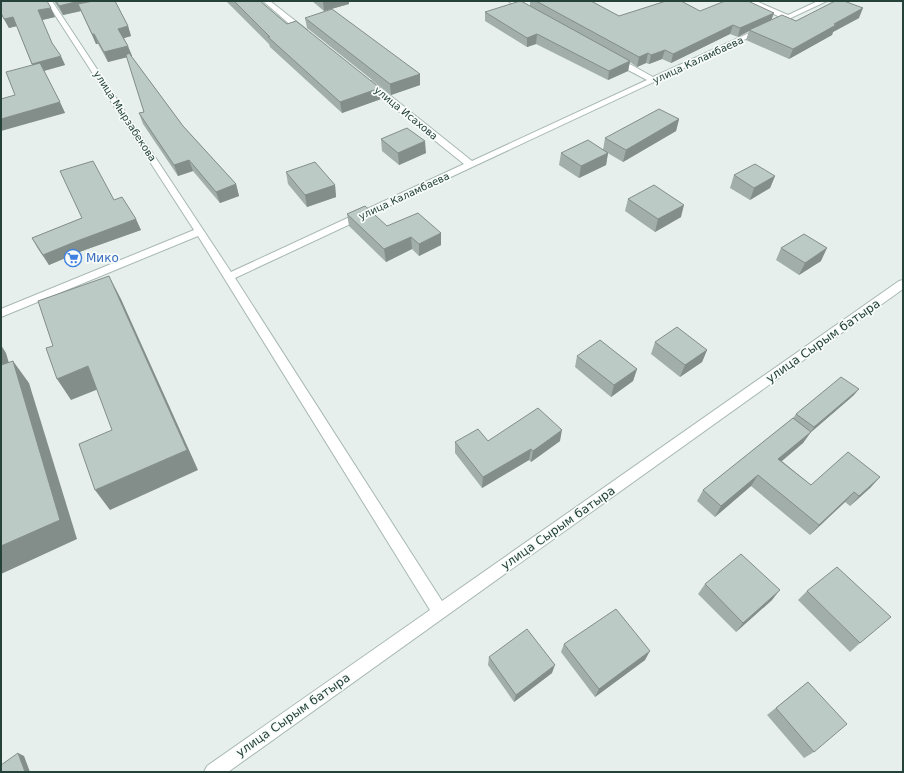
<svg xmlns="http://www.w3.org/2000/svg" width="904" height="773" font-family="'DejaVu Sans',sans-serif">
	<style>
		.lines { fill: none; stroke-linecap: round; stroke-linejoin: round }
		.minor-casing { stroke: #a8b8b2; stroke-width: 2 }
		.minor { fill: #fff; fill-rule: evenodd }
		.wall { fill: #a1aea9 }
		.shaded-wall { fill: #838d89 }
		.building { fill: #bbcac4; stroke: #838d89 }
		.labels { text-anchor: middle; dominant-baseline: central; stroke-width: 3.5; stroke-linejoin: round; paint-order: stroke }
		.far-street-label { font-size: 10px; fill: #24423a; stroke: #f7fbf9 }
		.shop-label { font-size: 12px; fill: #366cbe; stroke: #f7fbf9; text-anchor: start }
		.street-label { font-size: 12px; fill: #24423a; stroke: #f7fbf9 }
	</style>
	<rect width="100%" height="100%" fill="#e6efeb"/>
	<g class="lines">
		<g class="minor-casing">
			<g id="minor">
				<polygon points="46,1 52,1 231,272 464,164 366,85 366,81 372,81 472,161 647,80 613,62 613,58 619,58 653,77 782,18 747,1 756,1 788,15 818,1 827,1 235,278 442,601 899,281 903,280 903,289 228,772 204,772 207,766 430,610 198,236 1,317 1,309 194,230"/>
				<polygon points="263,1 270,1 307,30 307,34 301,34"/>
				<polygon points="508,1 516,1 531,11 526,12"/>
			</g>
		</g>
		<use href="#minor" class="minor"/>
	</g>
	<g class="wall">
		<polygon points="1,1 55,17 42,20 52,44 65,65 44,71 65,113 15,95 32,65 17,26 9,28 1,14"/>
		<polygon points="54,1 115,1 128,26 131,36 124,38 132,56 131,56 183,126 236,184 239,196 220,203 193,171 178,176 143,124 139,113 144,112 127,57 108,62 98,44 96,44 81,11 63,15"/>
		<polygon points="226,1 260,1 287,24 381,99 342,113 270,47 269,44"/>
		<polygon points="312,1 349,1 349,4 324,11"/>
		<polygon points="530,1 591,1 619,16 700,11 771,20 796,21 859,18 833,32 832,35 789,59 746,40 749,31 738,37 730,34 671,63 662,59 649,64 646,63 637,67 630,62 628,71 608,80 536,44 527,47 485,21 485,12 530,6"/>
		<polygon points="305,18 420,85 391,95 307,28"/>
		<polygon points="679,119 676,131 623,162 606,152 608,153 606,165 579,178 559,165 561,153 603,150 605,138"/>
		<polygon points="381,139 426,153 399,165 382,151"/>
		<polygon points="286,172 335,185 336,197 307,207 288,184"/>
		<polygon points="734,175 775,176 770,188 750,200 730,188"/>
		<polygon points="628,199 681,217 655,232 625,211"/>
		<polygon points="114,200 141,230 82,251 49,265 38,249 32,238 82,218"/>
		<polygon points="347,214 387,226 441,233 441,245 419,256 412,249 386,262 349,226"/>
		<polygon points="781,248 821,261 799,275 776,260"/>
		<polygon points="655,342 707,350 702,362 680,377 651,354"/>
		<polygon points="577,356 637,369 633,381 611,397 575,367"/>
		<polygon points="854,395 810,433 803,443 782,461 811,485 880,477 870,488 850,506 845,502 810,535 751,486 715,517 697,501 703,490 793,418 796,414"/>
		<polygon points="488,441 560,441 531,462 529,460 482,488 455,453 455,442"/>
		<polygon points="705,584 772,600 736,632 698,594"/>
		<polygon points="807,591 860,643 850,652 798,600"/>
		<polygon points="564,644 645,660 595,697 561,652"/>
		<polygon points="489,657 552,673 514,702 488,665"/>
		<polygon points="808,682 814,752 804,758 767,715"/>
	</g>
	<g class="shaded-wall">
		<polygon points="79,1 94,1 78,4 81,11 63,15 59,6"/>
		<polygon points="323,1 349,1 349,4 324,11"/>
		<polygon points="51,8 55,17 42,20 38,10"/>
		<polygon points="863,8 859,18 833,32 832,35 789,59 793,49 834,24"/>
		<polygon points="774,13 771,21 749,30 749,31 738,37 740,28"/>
		<polygon points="13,17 17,26 9,28 4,19"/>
		<polygon points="733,25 730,34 671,63 673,54"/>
		<polygon points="128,26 131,36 121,39 118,29"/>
		<polygon points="92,34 94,34 98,44 96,44"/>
		<polygon points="537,34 536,44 527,47 527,38"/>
		<polygon points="128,46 132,56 108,62 104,52"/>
		<polygon points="665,50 662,59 649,64 651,55"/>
		<polygon points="648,53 646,63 637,67 639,57"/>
		<polygon points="61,56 65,65 36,73 32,64"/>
		<polygon points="630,61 628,71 608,80 609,71"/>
		<polygon points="420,74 420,85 391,95 390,84"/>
		<polygon points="380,88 381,99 342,113 340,102"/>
		<polygon points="60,102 65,113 1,131 1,119"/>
		<polygon points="679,119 676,131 623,162 626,150"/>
		<polygon points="425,141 426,153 399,165 398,153"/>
		<polygon points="608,153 606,165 579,178 581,166"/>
		<polygon points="189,160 193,171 178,176 174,165"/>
		<polygon points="775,176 770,188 750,200 754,188"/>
		<polygon points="236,184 239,196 220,203 216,192"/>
		<polygon points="335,185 336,197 307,207 305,195"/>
		<polygon points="684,205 681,217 655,232 658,219"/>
		<polygon points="136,219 141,230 82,251 49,265 43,255 77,241"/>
		<polygon points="441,233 441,245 419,256 419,244"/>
		<polygon points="411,237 412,249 386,262 384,249"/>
		<polygon points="827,248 821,261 799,275 805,263"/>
		<polygon points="109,276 121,299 198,470 110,510 95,490 187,450"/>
		<polygon points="1,345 6,353 16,387 1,367"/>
		<polygon points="707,350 702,362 680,377 685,365"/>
		<polygon points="13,361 29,383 77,539 1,574 1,546"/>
		<polygon points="88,366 101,388 71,400 57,379"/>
		<polygon points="637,369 633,381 611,397 614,385"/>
		<polygon points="859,389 854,395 810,433 814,427"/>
		<polygon points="562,430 560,441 531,462 533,451"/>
		<polygon points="811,432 803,443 771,470 778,459"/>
		<polygon points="531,449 529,460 482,488 483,477"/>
		<polygon points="758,475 751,486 715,517 721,506"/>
		<polygon points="880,477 870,488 850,506 859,496"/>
		<polygon points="854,492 845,502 810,535 819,525"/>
		<polygon points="780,590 772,600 736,632 743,623"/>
		<polygon points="650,651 645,660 595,697 599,689"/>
		<polygon points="555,665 552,673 514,702 516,695"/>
		<polygon points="18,753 24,756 30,772 25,772"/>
	</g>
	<g class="building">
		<polygon points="1,1 47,1 51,8 38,10 52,43 61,56 32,64 13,17 4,19 1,13"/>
		<polygon points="56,1 79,1 59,6"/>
		<polygon points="93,1 115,1 128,26 118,29 128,46 104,52 94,34 92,34 78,4"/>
		<polygon points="234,1 260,1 287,24 296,21 380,88 340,102 268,37 270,37"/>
		<polygon points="520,1 521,1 630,61 609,71 537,34 527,38 485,12"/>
		<polygon points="536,1 591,1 619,16 666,1 681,1 700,11 725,1 748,1 774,13 740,28 733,25 673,54 665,50 651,55 648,53 639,57"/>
		<polygon points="835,1 844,1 863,8 834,24 836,25 793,49 749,30 782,15 796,21"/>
		<polygon points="332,9 420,74 390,84 305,18"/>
		<polygon points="129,53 183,126 236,184 216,192 189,160 174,165 139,113 144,112 126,55"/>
		<polygon points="40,63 60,102 1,119 1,99 15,95 6,72"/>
		<polygon points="659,109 679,119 626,150 605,138"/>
		<polygon points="407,128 425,141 398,153 381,139"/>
		<polygon points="588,140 608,153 581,166 561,153"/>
		<polygon points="93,161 114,200 122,197 136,219 77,241 43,255 32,238 82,218 60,171"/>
		<polygon points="315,162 335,185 305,195 286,172"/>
		<polygon points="755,164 775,176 754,188 734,175"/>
		<polygon points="654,185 684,205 658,219 628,199"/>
		<polygon points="365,206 387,226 418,213 441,233 419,244 411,237 384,249 347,214"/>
		<polygon points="804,234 827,248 805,263 781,248"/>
		<polygon points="109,276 187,450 95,490 79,444 112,430 88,366 57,379 46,348 53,346 38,301"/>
		<polygon points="677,327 707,350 685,365 655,342"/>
		<polygon points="600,340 637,369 614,385 577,356"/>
		<polygon points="13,361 60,520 1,546 1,365"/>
		<polygon points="841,377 859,389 814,427 796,414"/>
		<polygon points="538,408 562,430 533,451 531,449 483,477 455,442 478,429 488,441"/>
		<polygon points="793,418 811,432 778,459 811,485 848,452 880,477 859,496 854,492 819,525 758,475 721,506 703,490"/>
		<polygon points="741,554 780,590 743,623 705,584"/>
		<polygon points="837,567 891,617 860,643 807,591"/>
		<polygon points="616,609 650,651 599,689 564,644"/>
		<polygon points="527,629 555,665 516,695 489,657"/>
		<polygon points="808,682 847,724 814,752 776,708"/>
		<polygon points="18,753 25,772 1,772 1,765"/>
	</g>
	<defs>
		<g id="supermarket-ring" transform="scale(0.9)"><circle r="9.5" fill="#f7fbf9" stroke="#3f7fe0" stroke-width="1.5"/><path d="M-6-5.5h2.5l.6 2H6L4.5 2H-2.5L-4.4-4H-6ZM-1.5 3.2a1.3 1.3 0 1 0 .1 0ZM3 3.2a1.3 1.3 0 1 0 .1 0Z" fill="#3f7fe0"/></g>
	</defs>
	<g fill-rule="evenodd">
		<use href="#supermarket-ring" x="73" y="258"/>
	</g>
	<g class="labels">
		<g class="far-street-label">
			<text transform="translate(698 60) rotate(-25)">улица Каламбаева</text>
			<text transform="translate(406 113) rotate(39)">улица Исахова</text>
			<text transform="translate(125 116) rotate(57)">улица Мырзабекова</text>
			<text transform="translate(404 196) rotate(-25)">улица Каламбаева</text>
		</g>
		<g class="shop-label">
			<text x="86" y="258">Мико</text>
		</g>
		<g class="street-label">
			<text transform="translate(823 341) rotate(-35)">улица Сырым батыра</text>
			<text transform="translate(558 528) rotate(-35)">улица Сырым батыра</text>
			<text transform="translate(293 715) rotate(-35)">улица Сырым батыра</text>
		</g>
	</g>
	<rect width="904" height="773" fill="none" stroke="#24423a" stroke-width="4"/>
</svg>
